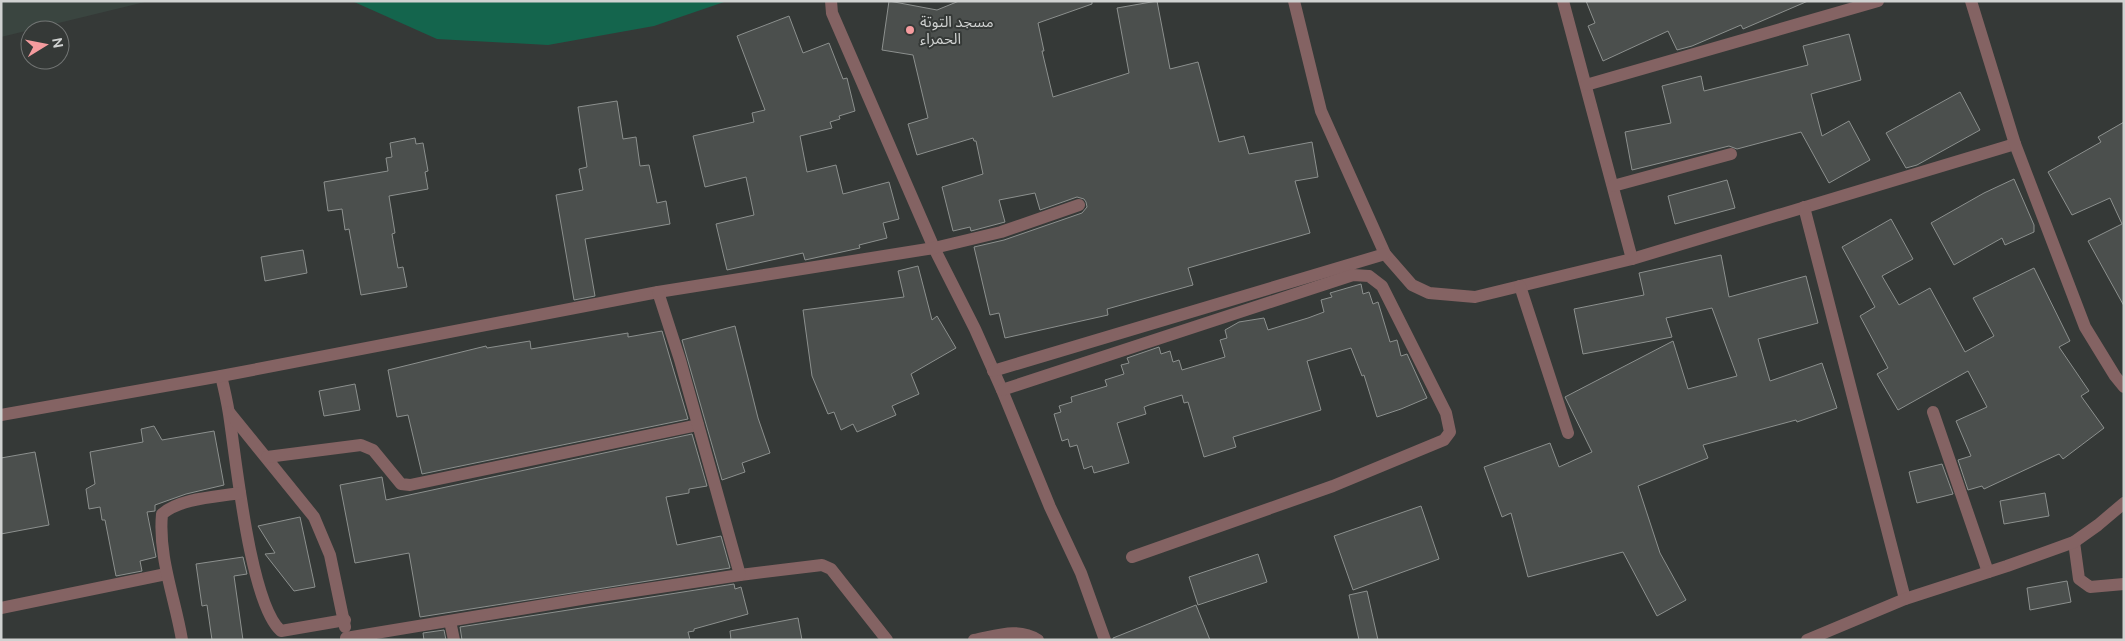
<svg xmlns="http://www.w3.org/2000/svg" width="2125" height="641" font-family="Ubuntu,'Noto Sans Arabic',sans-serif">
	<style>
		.built { fill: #3a4540 }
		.green { fill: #14654d }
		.building { fill: #4b4f4d; stroke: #8c908e }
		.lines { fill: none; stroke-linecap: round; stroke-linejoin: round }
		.minor { stroke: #846363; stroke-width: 12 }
		.poi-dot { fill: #f59b9e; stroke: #353937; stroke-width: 2 }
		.labels { text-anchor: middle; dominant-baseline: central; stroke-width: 4; stroke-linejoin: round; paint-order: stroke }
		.poi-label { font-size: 15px; fill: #d0d2d1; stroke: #353937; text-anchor: start }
	</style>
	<rect width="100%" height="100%" fill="#353937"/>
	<polygon class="built" points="1,1 149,1 1,37"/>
	<polygon class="green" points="352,1 727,1 654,26 548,45 437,39"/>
	<g class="building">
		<polygon points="889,1 937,10 959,1 1092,1 1092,4 1038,23 1044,51 1042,51 1053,97 1129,73 1117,8 1157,1 1170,69 1198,62 1219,142 1244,136 1249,154 1312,142 1318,177 1295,181 1310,233 1188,268 1193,285 1107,309 1108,315 1005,338 999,313 990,315 974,247 1004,240 1082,213 1087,207 1086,202 1084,199 1077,197 1040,210 1035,193 999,200 1005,222 971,231 970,227 953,231 942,187 983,174 976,141 974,141 973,138 917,155 908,124 928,118 913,55 882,50"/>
		<polygon points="1586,1 1808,1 1743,29 1741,25 1692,46 1677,50 1668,31 1603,61 1588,26 1595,23"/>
		<polygon points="789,16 803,53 829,43 843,79 847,78 855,111 839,116 840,119 830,122 832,128 800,136 807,172 836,165 843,194 889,182 899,219 883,223 887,238 859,245 860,248 805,260 803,253 727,270 716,224 754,215 746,177 705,187 693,136 754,122 752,113 765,110 737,36"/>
		<polygon points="1849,34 1861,80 1811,94 1822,136 1849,121 1870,160 1829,183 1801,132 1737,149 1729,146 1632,170 1625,132 1671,123 1662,86 1701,76 1704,91 1808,65 1803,46"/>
		<polygon points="1960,92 1980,130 1917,165 1906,168 1886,133"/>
		<polygon points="617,101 623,139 636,137 640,166 649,165 657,203 666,201 670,224 585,239 595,296 574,300 556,195 583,190 579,169 587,167 578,107"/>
		<polygon points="2124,122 2124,306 2088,241 2122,224 2110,198 2072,215 2048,172 2101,142 2098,137"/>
		<polygon points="415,138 416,144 423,143 428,171 425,172 428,189 389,196 395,233 392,234 398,268 403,267 407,287 361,295 349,229 345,230 342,209 328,211 324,182 388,171 386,158 392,157 390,143"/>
		<polygon points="2014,179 2034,225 2034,232 2005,245 2002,238 1954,265 1931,223 1984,193"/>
		<polygon points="1727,180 1735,208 1675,224 1668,196"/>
		<polygon points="1891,219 1913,259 1882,276 1899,305 1930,288 1965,352 1994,336 1973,298 2034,268 2070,341 2059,347 2089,391 2081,396 2104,428 2063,459 2059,454 1984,489 1982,486 1968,490 1958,460 1971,456 1956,421 1987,407 1968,371 1898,410 1877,374 1888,368 1860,316 1875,307 1842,247"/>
		<polygon points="303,250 307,273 265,281 261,257"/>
		<polygon points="1721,255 1729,297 1806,276 1818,323 1758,339 1770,381 1822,363 1837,408 1797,422 1796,420 1703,445 1708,458 1638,486 1660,553 1686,600 1657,616 1623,552 1528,577 1511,513 1502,517 1484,467 1550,443 1559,467 1592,452 1565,397 1673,341 1688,389 1737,376 1712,308 1666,318 1672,337 1583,354 1574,309 1644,295 1639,273"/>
		<polygon points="918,266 932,320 937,316 956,348 911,374 919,394 892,406 896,415 857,432 853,424 841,430 834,412 828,414 812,376 803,310 904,297 898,271"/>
		<polygon points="1361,284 1363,294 1369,292 1373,304 1378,302 1390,342 1397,340 1401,356 1407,354 1427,398 1401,409 1377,417 1364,375 1362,376 1351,348 1307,361 1321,410 1233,437 1236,447 1204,457 1188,402 1184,403 1182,395 1149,405 1144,407 1146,414 1117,423 1129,463 1094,473 1092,466 1084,469 1077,445 1070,447 1068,439 1062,441 1054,414 1061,412 1059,406 1072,402 1071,397 1107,386 1105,380 1124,374 1121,365 1129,363 1127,358 1159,347 1161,354 1170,351 1173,362 1179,360 1182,370 1225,357 1220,340 1227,338 1225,330 1239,322 1264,318 1268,330 1308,318 1324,312 1321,300 1332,297 1330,293"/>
		<polygon points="735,326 758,418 770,453 742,463 745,472 722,480 682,340"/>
		<polygon points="662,331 688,419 422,474 408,415 397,417 388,370 486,346 487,348 530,341 531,349 628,333 628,337"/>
		<polygon points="355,384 360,410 324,416 319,391"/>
		<polygon points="154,426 162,440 214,431 224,485 186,494 155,505 155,511 147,512 156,557 140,561 142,571 116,576 105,520 102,520 100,507 89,509 86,489 95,484 90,452 143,442 141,429"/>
		<polygon points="692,434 707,486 689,489 689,493 666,497 677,545 721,536 730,568 420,617 409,553 355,563 340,485 382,477 386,500"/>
		<polygon points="35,452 49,525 1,534 1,458"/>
		<polygon points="1942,464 1953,494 1917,503 1909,472"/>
		<polygon points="2045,493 2049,516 2004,524 2000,501"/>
		<polygon points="1421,506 1439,559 1353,590 1334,536"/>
		<polygon points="300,517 315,587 294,591 265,554 275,553 258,526"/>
		<polygon points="1258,554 1267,582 1198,605 1189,577"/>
		<polygon points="243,557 247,574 234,576 243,640 212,640 207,605 202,606 196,564"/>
		<polygon points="2067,581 2071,602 2030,610 2027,588"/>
		<polygon points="734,584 735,589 741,587 748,614 694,629 694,631 688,632 690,640 462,640 460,627"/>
		<polygon points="1367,591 1378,640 1359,640 1349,595"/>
		<polygon points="1196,605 1210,640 1113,640 1113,638"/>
		<polygon points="798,618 802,640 731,640 730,631"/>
		<polygon points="444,630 446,640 424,640 423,633"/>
	</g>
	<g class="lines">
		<g class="minor">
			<polyline points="831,1 832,13 934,248 975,329 1002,390 1050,507 1081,573 1105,640"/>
			<polyline points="1294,1 1321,111 1385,254 1412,285 1429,293 1475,297 1632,259 2015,144"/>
			<polyline points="1563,1 1632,259"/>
			<polyline points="1971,1 2015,144 2085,327 2115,376 2124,387"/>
			<polyline points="1586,85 1878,1"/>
			<polyline points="1613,186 1731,154"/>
			<polyline points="1804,207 1905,599"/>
			<polyline points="1520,286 1568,433"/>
			<polyline points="993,371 1385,254"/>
			<path d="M 221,376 C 224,388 227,401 229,414 C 236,459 250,604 281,631 L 345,620"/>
			<polyline points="1002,390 1353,275 1369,276 1382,286 1446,413 1450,432 1444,440 1333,486 1132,557"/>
			<polyline points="229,412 314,517 330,555 345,627"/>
			<polyline points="1933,412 1988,572"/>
			<polyline points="1,415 221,376 658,292 934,248 1001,232 1079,205"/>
			<polyline points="267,457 361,445 373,450 401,484 410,485 698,425"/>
			<polyline points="2074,542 2079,579 2090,587 2124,584"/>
			<polyline points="740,575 822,565 831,569 887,640"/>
			<polyline points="1,608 166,574"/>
			<polyline points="450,621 454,640"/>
			<polyline points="346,638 587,598 740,575 680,360 658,292"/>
			<path d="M 182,640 C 175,598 158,557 162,514 C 181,498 216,497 240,493"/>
			<path d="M 974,640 C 996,636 1018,627 1038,640"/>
			<polyline points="1807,640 1905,599 2007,566 2074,542 2098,525 2124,503"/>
		</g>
	</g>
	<circle class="poi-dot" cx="910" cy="30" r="5"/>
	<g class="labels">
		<g class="poi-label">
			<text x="920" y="21">مسجد التوتة<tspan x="920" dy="17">الحمراء</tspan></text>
		</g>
	</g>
	<rect width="2125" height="641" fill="none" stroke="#d0d2d1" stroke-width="5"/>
	<g transform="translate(45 45) rotate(80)"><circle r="24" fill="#353937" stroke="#737675"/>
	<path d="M0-4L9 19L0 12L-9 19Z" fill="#f59b9e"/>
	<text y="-8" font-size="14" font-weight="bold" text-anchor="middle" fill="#d0d2d1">N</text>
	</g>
</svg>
